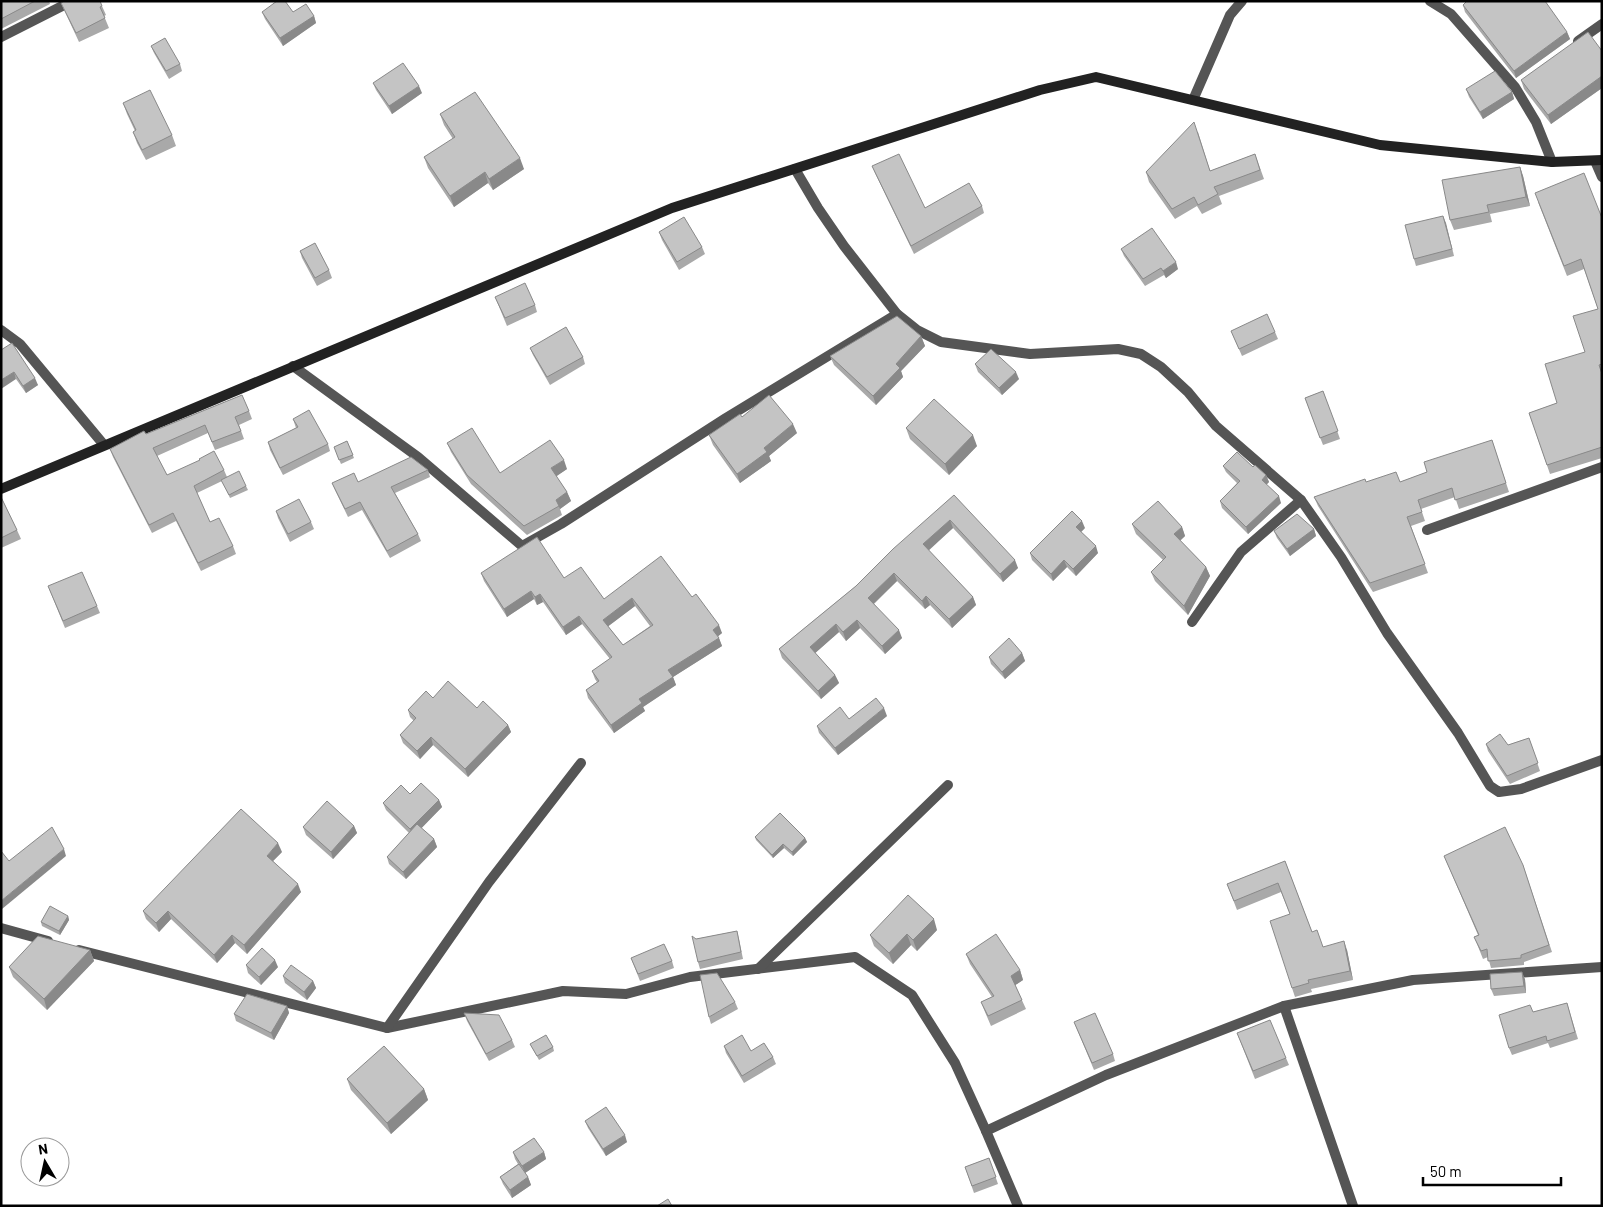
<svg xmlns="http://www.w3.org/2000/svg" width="1603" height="1207" font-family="Barlow,sans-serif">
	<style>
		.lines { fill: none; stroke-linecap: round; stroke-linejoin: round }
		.street { stroke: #555; stroke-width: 10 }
		.secondary { stroke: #222; stroke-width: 10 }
		.wall { fill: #a9a9a9; fill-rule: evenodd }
		.shaded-wall { fill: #898989 }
		.building { fill: #c4c4c4; stroke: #898989; fill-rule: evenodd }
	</style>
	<rect width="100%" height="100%" fill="#fff"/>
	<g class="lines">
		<g class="street">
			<polyline points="1430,1 1451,14 1515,87 1536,122 1552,162"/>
			<polyline points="1,37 72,1"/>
			<polyline points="1578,41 1602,24"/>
			<polyline points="1193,100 1230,15 1242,1"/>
			<polyline points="1595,161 1602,177"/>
			<polyline points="795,169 818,208 844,246 897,314 917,330 941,342 1030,354 1118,349 1141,354 1161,367 1188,392 1216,426 1301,500 1341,557 1387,633 1458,733 1490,786 1499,792 1521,789 1602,760"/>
			<polyline points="1,330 20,344 104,445"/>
			<polyline points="293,366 418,457 522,546 561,524 726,418 897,314"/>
			<polyline points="1427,530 1602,467"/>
			<polyline points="1192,622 1241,552 1301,500"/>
			<polyline points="1,928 48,941"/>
			<polyline points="79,950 387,1028 563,991 626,994 690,977 855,957 912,995 955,1063 986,1131 1106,1075 1284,1006 1413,980 1602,967"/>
			<polyline points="758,969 948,785"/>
			<polyline points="1284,1006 1353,1206"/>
			<polyline points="387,1028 489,882 581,763"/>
			<polyline points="986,1131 1018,1206"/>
		</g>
		<polyline class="secondary" points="1,489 672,208 1040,90 1096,77 1380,145 1552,162 1602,160"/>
	</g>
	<g class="wall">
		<polygon points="1,1 49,1 50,4 1,29"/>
		<polygon points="61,3 102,6 106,15 104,16 109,28 79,42 65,12"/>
		<polygon points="1463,5 1567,32 1570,39 1516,78 1465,12"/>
		<polygon points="262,12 293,12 314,16 316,23 283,46 265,19"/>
		<polygon points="151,46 180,64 182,71 169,79 154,53"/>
		<polygon points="1602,51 1602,88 1551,124 1524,89 1521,80"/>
		<polygon points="373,83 422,93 392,114 376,90"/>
		<polygon points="1466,89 1512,92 1514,99 1483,119 1469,97"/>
		<polygon points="123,103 172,135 176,146 146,160 137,143 133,132 135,131 127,114"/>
		<polygon points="440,114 524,169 493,190 488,183 454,207 428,168 424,157 453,139 444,125"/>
		<polygon points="1198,132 1210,171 1255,154 1264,179 1219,196 1222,204 1202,214 1197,206 1175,219 1149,182 1146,172"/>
		<polygon points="872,166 925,208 982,206 984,213 914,254 875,173"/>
		<polygon points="1520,167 1523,176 1530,206 1490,214 1492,222 1454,230 1450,220"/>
		<polygon points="1538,202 1602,218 1602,458 1550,474 1529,413 1557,403 1585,352 1598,309 1584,269 1567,276"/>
		<polygon points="1443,216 1454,256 1416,266 1414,259"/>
		<polygon points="659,232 702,247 705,254 679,270 662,240"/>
		<polygon points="1121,249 1178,269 1166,278 1164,275 1145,286 1124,256"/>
		<polygon points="300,251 329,270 332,278 317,286 302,258"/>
		<polygon points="495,297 535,305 537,312 507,326"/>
		<polygon points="1231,331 1275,332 1278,339 1242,356"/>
		<polygon points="921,336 925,346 901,371 903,377 876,405 834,365 830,356"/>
		<polygon points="530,348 583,357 585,364 550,385 533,355"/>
		<polygon points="1,350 38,385 26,393 16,379"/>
		<polygon points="975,364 1019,379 1002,395 978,372"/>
		<polygon points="1323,391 1340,439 1323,445 1305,398"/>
		<polygon points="249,411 252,419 239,425 244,439 215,450 208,433 157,456 167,475 224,470 227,477 246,486 248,490 230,498 222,481 197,493 210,522 233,546 236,554 201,571 176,521 152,533 113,457 110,449 146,434"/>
		<polygon points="742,417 797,433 769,456 771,461 740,483 713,445 709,435"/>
		<polygon points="293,419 328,444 330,451 283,475 270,450 268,442 296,428"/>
		<polygon points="906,428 977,446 949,475 910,439"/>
		<polygon points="1492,440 1509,492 1459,509 1455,497 1421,509 1425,521 1411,526 1428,573 1373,592 1318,506 1314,497 1366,482 1400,482 1427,472"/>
		<polygon points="347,441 354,458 341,464 334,447"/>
		<polygon points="447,443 500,473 567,469 556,476 567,492 571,501 560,509 562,515 527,535 471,484 451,452"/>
		<polygon points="1223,466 1253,467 1266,475 1269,482 1266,485 1281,503 1248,534 1222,508 1220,501 1237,483 1226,472"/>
		<polygon points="428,470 430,477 395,493 418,534 421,541 390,558 362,510 348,517 335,490 332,483 358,482"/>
		<polygon points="954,495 1018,568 1003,582 953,528 928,550 973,597 976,605 952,628 930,605 925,609 897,581 874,604 902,638 885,654 860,628 846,641 839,632 815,653 835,675 839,683 821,699 782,658 779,649 856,586"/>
		<polygon points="1,497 17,530 21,539 1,548"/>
		<polygon points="276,511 311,522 314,529 290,542 278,518"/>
		<polygon points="1132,524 1182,527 1185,536 1180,541 1206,567 1210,576 1188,615 1155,581 1151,572 1163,560 1136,534"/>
		<polygon points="1085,528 1081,532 1098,553 1076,576 1067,567 1053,581 1032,560 1030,553"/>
		<polygon points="1314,529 1316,536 1290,556 1277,538 1274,531"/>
		<path d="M 481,573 L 564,578 L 604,599 L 692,597 L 722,633 L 718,636 L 722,646 L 673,677 L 676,685 L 643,707 L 645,711 L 614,733 L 588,698 L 586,690 L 597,682 L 595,679 L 592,671 L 610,659 L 582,624 L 566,635 L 543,602 L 537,605 L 534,599 L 507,617 L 484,581 ZM 635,606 L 650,626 L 623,645 L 608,626 Z"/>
		<polygon points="48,586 97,606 100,613 65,628"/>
		<polygon points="1022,653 1025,661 1005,679 991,664 989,657"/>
		<polygon points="433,698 477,708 508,725 511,732 468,777 433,745 420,759 403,743 400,735 414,721 410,717 408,710"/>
		<polygon points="887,716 838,755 819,733 817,726 849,719"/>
		<polygon points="1529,738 1540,771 1510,784 1488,751 1486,744 1508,745"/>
		<polygon points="410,794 439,800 442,807 421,828 434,839 437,847 406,879 389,864 387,857 409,833 386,810 383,803"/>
		<polygon points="354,826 357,833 333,859 306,835 303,827"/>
		<polygon points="755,837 805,838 807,842 793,856 784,848 773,858 756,840"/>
		<polygon points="282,852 273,861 301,892 247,954 235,943 217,963 171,919 159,932 146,919 143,911"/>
		<polygon points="1444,856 1523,865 1552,952 1524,962 1524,965 1491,968 1488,957 1483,959 1477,944 1474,937 1478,935"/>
		<polygon points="1285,861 1312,932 1323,947 1347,950 1353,980 1311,989 1312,992 1295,997 1292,988 1290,914 1281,892 1237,910 1227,884"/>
		<polygon points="68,916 69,920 60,935 42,926 41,922"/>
		<polygon points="937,930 917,951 911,945 893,964 874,946 870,935"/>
		<polygon points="737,931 739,939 743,959 700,969 698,962 696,939"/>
		<polygon points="90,950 94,961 47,1010 13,977 9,967"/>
		<polygon points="966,954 1020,970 1023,980 1015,985 1026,1009 991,1026 985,1012 981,1002 992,997 970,964"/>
		<polygon points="631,958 672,961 674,968 640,981"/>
		<polygon points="246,965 278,967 261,985 248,973"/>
		<polygon points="283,976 313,981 316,988 307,1000 285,983"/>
		<polygon points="1525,979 1526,993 1494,996 1491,989"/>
		<polygon points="735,1002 738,1009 711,1024 709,1017"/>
		<polygon points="1567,1003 1578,1039 1550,1048 1548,1043 1512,1055 1509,1048 1533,1012"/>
		<polygon points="287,1006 289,1013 274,1040 236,1021 234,1014"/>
		<polygon points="464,1013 512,1040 515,1047 489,1061 467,1021"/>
		<polygon points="1074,1022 1113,1054 1115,1061 1094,1070"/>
		<polygon points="1237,1033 1286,1058 1289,1065 1255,1079"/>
		<polygon points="530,1044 553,1047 554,1051 539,1060"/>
		<polygon points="724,1046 751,1051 773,1057 776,1064 744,1083 726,1053"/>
		<polygon points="347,1079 424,1089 428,1100 391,1134 351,1090"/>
		<polygon points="585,1121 627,1142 606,1156 588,1128"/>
		<polygon points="513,1152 544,1152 546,1159 525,1173 528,1177 531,1185 512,1198 503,1184 500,1177 518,1164 515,1159"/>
		<polygon points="989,1158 998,1184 974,1193 965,1167"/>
	</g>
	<g class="shaded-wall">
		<polygon points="314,16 316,23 283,46 280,38"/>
		<polygon points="1567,32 1570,39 1516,78 1514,71"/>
		<polygon points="1602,76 1602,88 1551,124 1548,115"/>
		<polygon points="419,86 422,93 392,114 389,106"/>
		<polygon points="1512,92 1514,99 1483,119 1480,112"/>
		<polygon points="520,158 524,169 493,190 489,179"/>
		<polygon points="1520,167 1523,176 1530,206 1526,197"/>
		<polygon points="485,172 488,183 454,207 450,196"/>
		<polygon points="1443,216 1446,223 1454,256 1452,249"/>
		<polygon points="1176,262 1178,269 1166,278 1163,271"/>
		<polygon points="921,336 925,346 901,371 903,377 876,405 873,396 896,364"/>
		<polygon points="14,372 16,379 1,389 1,380"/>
		<polygon points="1016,372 1019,379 1002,395 999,388"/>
		<polygon points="35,378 38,385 26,393 23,386"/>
		<polygon points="793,424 797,433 769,456 771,461 740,483 737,474 764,448"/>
		<polygon points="973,435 977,446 949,475 945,464"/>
		<polygon points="564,460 567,469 554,478 551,468"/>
		<polygon points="1266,475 1269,482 1264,487 1262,480"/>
		<polygon points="567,492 571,501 560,509 556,500"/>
		<polygon points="1279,496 1281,503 1248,534 1246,527"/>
		<polygon points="950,520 953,528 926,553 923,544"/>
		<polygon points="1082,521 1085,528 1079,534 1076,527"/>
		<polygon points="1182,527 1185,536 1177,543 1174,534"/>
		<polygon points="1314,529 1316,536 1290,556 1287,549"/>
		<polygon points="1096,546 1098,553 1076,576 1073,569"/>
		<polygon points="1015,560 1018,568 1003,582 1000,574"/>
		<polygon points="1064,560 1067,567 1053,581 1051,574"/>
		<polygon points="1206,567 1210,576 1188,615 1184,606"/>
		<polygon points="894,573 897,581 871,606 868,598"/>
		<polygon points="531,591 534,599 507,617 504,609"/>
		<polygon points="540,594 543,602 537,605 535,597"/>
		<polygon points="926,596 930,605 925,609 922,601"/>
		<polygon points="973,597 976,605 952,628 949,619"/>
		<polygon points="632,598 635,606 606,628 603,620"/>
		<polygon points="579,616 582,624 566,635 563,627"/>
		<polygon points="857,620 860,628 846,641 843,632"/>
		<polygon points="836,624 839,632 813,655 810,647"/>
		<polygon points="719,625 722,633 716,638 713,630"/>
		<polygon points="899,630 902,638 885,654 882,646"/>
		<polygon points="719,638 722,646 673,677 676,685 643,707 645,711 614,733 611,725 639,699 668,670"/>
		<polygon points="1022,653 1025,661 1005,679 1002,672"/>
		<polygon points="835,675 839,683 821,699 818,691"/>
		<polygon points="884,708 887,716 838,755 835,748"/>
		<polygon points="508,725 511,732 468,777 465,769"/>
		<polygon points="431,737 433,745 420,759 417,751"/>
		<polygon points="439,800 442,807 413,837 410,829"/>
		<polygon points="354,826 357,833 333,859 331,852"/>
		<polygon points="805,838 807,842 793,856 792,852"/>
		<polygon points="434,839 437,847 406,879 403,872"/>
		<polygon points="278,843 282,852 270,864 267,856"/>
		<polygon points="783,844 784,848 773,858 772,855"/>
		<polygon points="64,849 66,856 2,909 1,906 1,901"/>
		<polygon points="298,884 301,892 247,954 244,945"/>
		<polygon points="168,911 171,919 159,932 156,923"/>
		<polygon points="68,916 69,920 60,935 59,931"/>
		<polygon points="934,919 937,930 917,951 913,940"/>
		<polygon points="907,934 911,945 893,964 889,953"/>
		<polygon points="232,935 235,943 217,963 214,955"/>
		<polygon points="1344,941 1347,950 1353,980 1350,971"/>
		<polygon points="90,950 94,961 47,1010 44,999"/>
		<polygon points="275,960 278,967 261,985 259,977"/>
		<polygon points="1020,970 1023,980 1014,986 1011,976"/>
		<polygon points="1522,972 1525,979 1526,993 1524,986"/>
		<polygon points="313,981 316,988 307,1000 304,992"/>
		<polygon points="287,1006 289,1013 274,1040 271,1033"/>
		<polygon points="424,1089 428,1100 391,1134 387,1123"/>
		<polygon points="625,1135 627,1142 606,1156 603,1149"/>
		<polygon points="544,1152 546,1159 525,1173 522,1166"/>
		<polygon points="528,1177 531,1185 512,1198 510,1190"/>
	</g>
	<g class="building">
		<polygon points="1,1 35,1 1,19"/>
		<polygon points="64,1 100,1 102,6 100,7 105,18 76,33 61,3"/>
		<polygon points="277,1 285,1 293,12 306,4 314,16 280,38 262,12"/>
		<polygon points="1467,1 1545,1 1567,32 1514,71 1463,5"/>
		<polygon points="1588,32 1602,51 1602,76 1548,115 1521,80"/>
		<polygon points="165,38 180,64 166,71 151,46"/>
		<polygon points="403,63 419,86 389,106 373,83"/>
		<polygon points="1495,71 1512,92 1480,112 1466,89"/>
		<polygon points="150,90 172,135 142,150 133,132 136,130 123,103"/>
		<polygon points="475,92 520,158 489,179 485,172 450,196 424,157 455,137 440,114"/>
		<polygon points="1194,122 1210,171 1255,154 1260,170 1214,187 1218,194 1198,205 1194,197 1172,209 1146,172"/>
		<polygon points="899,154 925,208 969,183 982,206 911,246 872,166"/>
		<polygon points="1520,167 1526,197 1487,205 1489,212 1450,220 1442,180"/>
		<polygon points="1584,173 1602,218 1602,364 1599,365 1602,374 1602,447 1547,465 1529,413 1557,403 1545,364 1585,352 1573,316 1598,309 1581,259 1564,266 1535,193"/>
		<polygon points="1443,216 1452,249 1414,259 1405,225"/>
		<polygon points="684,217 702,247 677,262 659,232"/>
		<polygon points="1152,228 1176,262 1163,271 1161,268 1143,279 1121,249"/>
		<polygon points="315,243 329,270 315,278 300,251"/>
		<polygon points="525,283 535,305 505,318 495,297"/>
		<polygon points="1267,314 1275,332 1239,349 1231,331"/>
		<polygon points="897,316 921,336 896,364 900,368 873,396 830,356"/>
		<polygon points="566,327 583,357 547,377 530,348"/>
		<polygon points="12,343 35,378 23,386 14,372 1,380 1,350"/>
		<polygon points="991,349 1016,372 999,388 975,364"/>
		<polygon points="1323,391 1338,431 1320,438 1305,398"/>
		<polygon points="242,395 249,411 235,417 241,431 212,442 205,425 153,448 167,475 200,460 199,459 214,451 224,470 194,486 210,522 219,518 233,546 198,563 173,513 149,525 110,449 144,431 146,434"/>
		<polygon points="769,395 793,424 764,448 767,452 737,474 709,435 740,414 742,417"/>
		<polygon points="934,399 973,435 945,464 906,428"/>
		<polygon points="309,410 328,444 280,468 268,442 298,427 293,419"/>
		<polygon points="472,428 500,473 550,440 564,460 551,468 567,492 556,500 559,506 524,526 467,475 447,443"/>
		<polygon points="1492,440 1506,483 1455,500 1452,488 1418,500 1422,512 1407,517 1425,564 1370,583 1314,497 1365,479 1366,482 1396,472 1400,482 1427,472 1424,462"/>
		<polygon points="347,441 353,455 339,460 334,447"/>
		<polygon points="1237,452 1253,467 1255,465 1266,475 1262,480 1279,496 1246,527 1220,501 1240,481 1223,466"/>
		<polygon points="411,457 428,470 391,487 418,534 387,551 360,502 345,509 332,483 354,473 358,482"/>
		<polygon points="239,471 246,486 229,495 221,480"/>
		<polygon points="954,495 1015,560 1000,574 950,520 923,544 973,597 949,619 926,596 922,601 894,573 868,598 899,630 882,646 857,620 843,632 836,624 810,647 835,675 818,691 779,649 856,586 893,549"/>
		<polygon points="1,497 17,530 1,538"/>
		<polygon points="299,499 311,522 288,534 276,511"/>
		<polygon points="1158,501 1182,527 1174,534 1206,567 1184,606 1151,572 1166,557 1132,524"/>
		<polygon points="1072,511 1082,521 1076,527 1096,546 1073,569 1064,560 1051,574 1030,553"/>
		<polygon points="1297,514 1314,529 1287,549 1274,531"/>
		<path d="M 537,537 L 564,578 L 581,567 L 604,599 L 661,556 L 692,597 L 696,594 L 719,625 L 713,630 L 719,638 L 668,670 L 673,677 L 639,699 L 642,703 L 611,725 L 586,690 L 599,681 L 592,671 L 612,657 L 579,616 L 563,627 L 540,594 L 535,597 L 531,591 L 504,609 L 481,573 ZM 632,598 L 653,625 L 623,645 L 603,620 Z"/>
		<polygon points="82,572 97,606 63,621 48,586"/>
		<polygon points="1009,638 1022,653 1002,672 989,657"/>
		<polygon points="448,681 477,708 483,701 508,725 465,769 431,737 417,751 400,735 416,718 408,710 426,691 433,698"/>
		<polygon points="876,698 884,708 835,748 817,726 840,707 849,719"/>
		<polygon points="1500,734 1508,745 1529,738 1538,763 1507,776 1486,744"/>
		<polygon points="421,783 439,800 410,829 383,803 401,785 410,794"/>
		<polygon points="327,801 354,826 331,852 303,827"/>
		<polygon points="241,809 278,843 267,856 298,884 244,945 232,935 214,955 168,911 156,923 143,911"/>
		<polygon points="780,813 805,838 792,852 783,844 772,855 755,837"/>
		<polygon points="417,824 434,839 403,872 387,857"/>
		<polygon points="52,827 64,849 1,901 1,851 9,861"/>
		<polygon points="1505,827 1523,865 1549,945 1521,955 1521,958 1488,961 1487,949 1481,951 1474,937 1479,935 1444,856"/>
		<polygon points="1285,861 1312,932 1317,930 1323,947 1344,941 1350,971 1308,980 1309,983 1292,988 1270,921 1290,914 1278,883 1234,901 1227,884"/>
		<polygon points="908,895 934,919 913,940 907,934 889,953 870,935"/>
		<polygon points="50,906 68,916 59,931 41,922"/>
		<polygon points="737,931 741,952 698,962 692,936 696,939"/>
		<polygon points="996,934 1020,970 1011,976 1022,1000 988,1016 981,1002 994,996 966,954"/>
		<polygon points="38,936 90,950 44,999 9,967"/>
		<polygon points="664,944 672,961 638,974 631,958"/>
		<polygon points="262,948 275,960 259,977 246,965"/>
		<polygon points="291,965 313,981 304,992 283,976"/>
		<polygon points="1522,972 1524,986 1491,989 1490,974"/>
		<polygon points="717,973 735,1002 709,1017 700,975"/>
		<polygon points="247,994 287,1006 271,1033 234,1014"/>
		<polygon points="1567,1003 1575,1032 1547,1041 1546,1036 1509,1048 1499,1015 1530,1005 1533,1012"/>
		<polygon points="464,1013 499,1015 512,1040 486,1054"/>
		<polygon points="1095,1013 1113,1054 1092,1063 1074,1022"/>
		<polygon points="1270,1020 1286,1058 1253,1071 1237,1033"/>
		<polygon points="546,1035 553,1047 537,1056 530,1044"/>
		<polygon points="742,1035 751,1051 764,1043 773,1057 742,1076 724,1046"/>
		<polygon points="384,1046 424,1089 387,1123 347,1079"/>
		<polygon points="606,1107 625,1135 603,1149 585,1121"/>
		<polygon points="534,1138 544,1152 522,1166 513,1152"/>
		<polygon points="989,1158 996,1177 972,1186 965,1167"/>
		<polygon points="519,1164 528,1177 510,1190 500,1177"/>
		<polygon points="668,1199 672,1206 657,1206"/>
	</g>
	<rect width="1603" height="1207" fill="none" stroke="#000000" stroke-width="5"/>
	<g transform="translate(45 1162) rotate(351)"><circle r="24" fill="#ffffff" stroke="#999999"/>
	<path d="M0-4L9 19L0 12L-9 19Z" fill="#000000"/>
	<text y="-8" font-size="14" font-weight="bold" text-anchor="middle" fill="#000000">N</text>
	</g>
	<path d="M1423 1177v8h138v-8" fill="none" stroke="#000000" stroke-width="2.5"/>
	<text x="1430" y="1177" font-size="15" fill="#000000" stroke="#ffffff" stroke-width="4" paint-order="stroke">50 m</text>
</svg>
